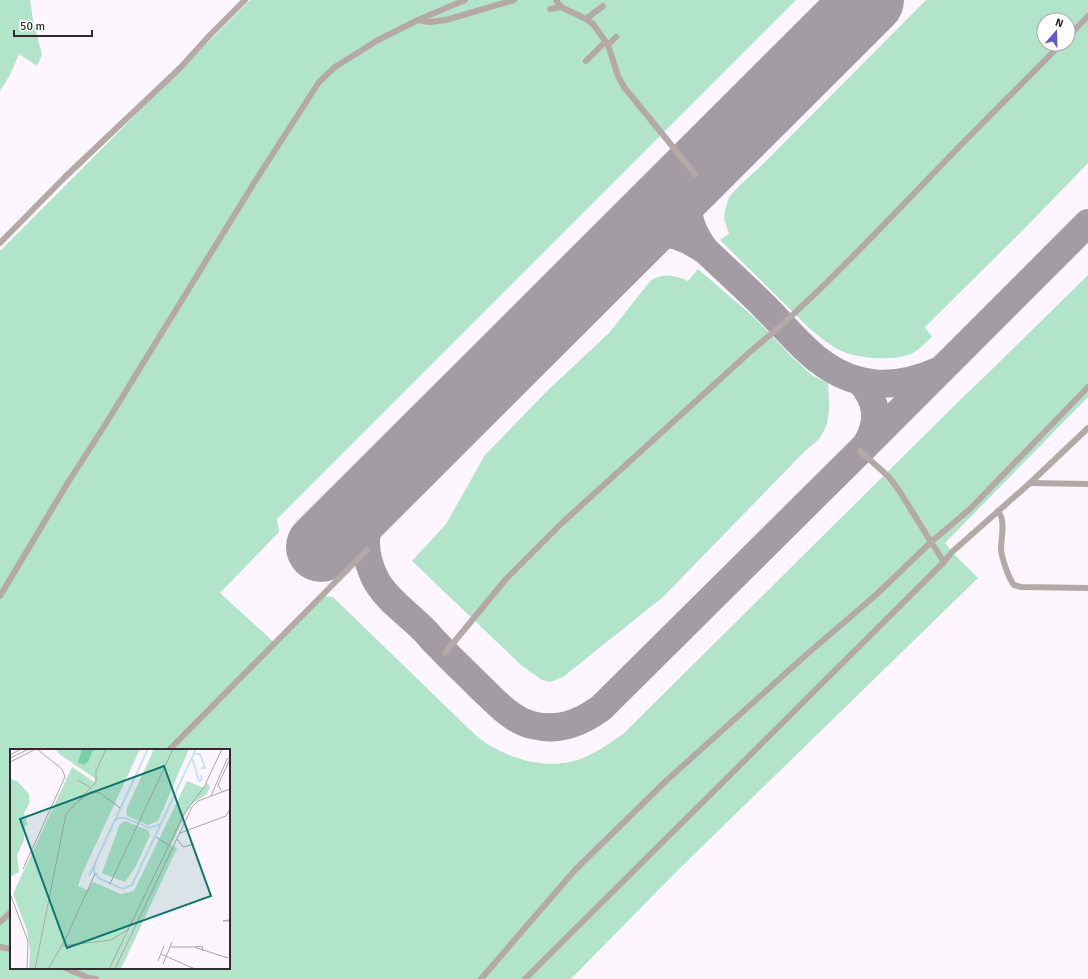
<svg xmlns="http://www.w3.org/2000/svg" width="1088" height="979" font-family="Signika,sans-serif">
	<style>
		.green { fill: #b2e4c9; fill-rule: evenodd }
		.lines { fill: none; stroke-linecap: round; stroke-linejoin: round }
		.taxiway { stroke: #a39ca3; stroke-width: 28 }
		.runway { stroke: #a39ca3; stroke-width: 70 }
		.service { stroke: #b4a9a6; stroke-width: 6 }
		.inset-river { fill: none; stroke: #c7e3f8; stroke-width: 2 }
		.inset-road { fill: none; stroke: #aca5ac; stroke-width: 1 }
		.view { fill: #0f766e; fill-opacity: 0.15; stroke: #0f766e; stroke-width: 2 }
		.inset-edge { fill: none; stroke: #322c32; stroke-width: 2 }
	</style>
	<rect width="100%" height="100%" fill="#fef6fe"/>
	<g class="green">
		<polygon points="0,0 30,0 33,20 42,55 37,66 19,54 10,75 0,91"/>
		<path d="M 250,0 L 796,0 L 277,519 L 279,532 L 220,593 L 275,643 L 319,596 L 333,597 L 469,729 C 476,735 483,742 491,746 C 518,762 552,770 583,758 C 597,752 610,743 623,734 L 962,398 L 979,382 L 1088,275 L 1088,397 L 945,543 L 952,552 L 978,578 L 675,873 L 571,979 L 0,979 L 0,251 ZM 11,750 L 229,750 L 229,968 L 11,968 Z"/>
		<path d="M 926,0 L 1088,0 L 1088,163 L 1022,231 L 925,327 L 932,337 C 926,342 920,349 913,353 C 894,362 856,359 837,349 C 827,343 819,336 810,329 L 720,240 L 729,234 L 724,219 L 725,210 L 729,197 L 739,186 L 763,164 ZM 1044,20 L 1068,20 L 1068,44 L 1044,44 Z"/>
		<path d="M 698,269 L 756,319 L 791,356 L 813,376 L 828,383 C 829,403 832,424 818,440 C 814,444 808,448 804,452 L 663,597 L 563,677 L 550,682 L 542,680 L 522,666 L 412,561 L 446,524 L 485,455 L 546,392 L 609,333 L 651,280 C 664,273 675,275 688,281 Z"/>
	</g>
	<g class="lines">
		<g class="taxiway">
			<path d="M 699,170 L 691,174 C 686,207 685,223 705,250 C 725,269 746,288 765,307 C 782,324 798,344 817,359 C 855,389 895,390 938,371"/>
			<path d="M 620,249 L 626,239 C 643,232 668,231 685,239 C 692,242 699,247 705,250"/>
			<path d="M 860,381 C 878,402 880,421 866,445"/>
			<path d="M 387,482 C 373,506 361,530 368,559 C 370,567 373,575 377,582 C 389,602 410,615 426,632 C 429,635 432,640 436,643 C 450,658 465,672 479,686 C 495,701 511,720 532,725 C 559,732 580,723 601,708 L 860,451 L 1088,223"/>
		</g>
		<polyline class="runway" points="321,547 869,0"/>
		<g class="service">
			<polyline points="556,0 561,7 586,19 593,24 608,45 618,76 624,87 695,174"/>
			<polyline points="550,9 561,7"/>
			<polyline points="586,19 603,6"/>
			<polyline points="418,20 429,22 446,20 514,0"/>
			<polyline points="1068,37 1088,16"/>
			<polyline points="608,45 616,37"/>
			<polyline points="586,61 605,42"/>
			<polyline points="0,243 65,177 180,68 210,35 245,0"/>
			<polyline points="860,451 889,477 900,492 931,542 944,562"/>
			<polyline points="1030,483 1088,484"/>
			<path d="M 998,511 C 1006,521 1001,537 1001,549 C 1002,559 1008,577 1014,585 L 1021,587 L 1088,588"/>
			<polyline points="0,596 67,484 105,425 254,183 319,82 335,67 378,40 418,20 465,0"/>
			<path d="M 445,653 L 506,579 L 562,523 L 751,351 C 814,299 870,239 927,180 C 971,134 1016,90 1061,44"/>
			<polyline points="169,750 367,550"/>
			<polyline points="0,922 11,912"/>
			<polyline points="0,947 11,949"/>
			<polyline points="65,968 89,978 96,979"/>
			<polyline points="481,979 575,870 667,780 806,655 877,594 931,542 970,509 1088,387"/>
			<polyline points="525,979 944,562 952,552 1030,483 1088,428"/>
		</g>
	</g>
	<g transform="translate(10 749)">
		<rect width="220" height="220" fill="#fef6fe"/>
		<path d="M 46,0 L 130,0 L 72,125 L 68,137 L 77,141 L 83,133 L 111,145 L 124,142 L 177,32 L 194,39 L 197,33 L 200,38 L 197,45 L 180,56 L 175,66 L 161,96 L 167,99 L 111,220 L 19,220 L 20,201 L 17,181 L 3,145 L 62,18 L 84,33 L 86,30 L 49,5 ZM 144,0 L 179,0 L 148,72 L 138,76 L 117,67 L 116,61 ZM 0,30 L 7,32 L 19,45 L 19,55 L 14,64 L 18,77 L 15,76 L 14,91 L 7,106 L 9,123 L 0,128 ZM 115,72 L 138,81 L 140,86 L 126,117 L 115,133 L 92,124 L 110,75 Z" fill="#b2e4c9"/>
		<path d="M 72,0 L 83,1 L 78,13 L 73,16 L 68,13 Z" fill="#7acfa6"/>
		<path class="inset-river" d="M 185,5 L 190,5 L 195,19 L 191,19M 182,9 L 189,32 L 192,30 L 191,26M 104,73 L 108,69 L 115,69 L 140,79 L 152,74M 85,115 L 84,123 L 90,130 L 113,140 L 122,136 L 186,0M 79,127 L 138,0"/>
		<path class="inset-road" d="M 0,6 L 11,0M 0,9 L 19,0M 0,13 L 26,0M 68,31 L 81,39M 212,43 L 208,36 L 220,10M 201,47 L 217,10 L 220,9M 69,52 L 82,42 L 90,44 L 110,59M 170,84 L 216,67 L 220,60M 146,88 L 160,97M 167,90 L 173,98 L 184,95M 13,120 L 55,28 L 52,20 L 27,0M 100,135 L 163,0M 1,147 L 18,192 L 17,220M 219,171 L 213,172 L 220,172M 51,197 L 101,191 L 119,180M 160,198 L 184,198 L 218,209M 185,198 L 192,197 L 193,202M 151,205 L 185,220M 148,212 L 154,197M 153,215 L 162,193M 25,220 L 56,65 L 86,33 L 86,22 L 96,0M 38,220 L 55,191 L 85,125M 99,220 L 174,65 L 194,38 L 212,0M 105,220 L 182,58 L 188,52 L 220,40"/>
		<path class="view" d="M 154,17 L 201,147 L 57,199 L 10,70 Z"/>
		<rect width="220" height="220" class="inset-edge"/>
	</g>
	<g transform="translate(1056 32) rotate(20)"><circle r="19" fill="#ffffff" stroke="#adabad"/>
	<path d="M0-3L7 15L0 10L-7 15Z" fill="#6557d0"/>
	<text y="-6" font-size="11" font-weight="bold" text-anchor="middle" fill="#322c32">N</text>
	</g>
	<path d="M14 30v6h78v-6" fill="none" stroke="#322c32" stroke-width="2"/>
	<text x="20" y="30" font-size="12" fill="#322c32" stroke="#ffffff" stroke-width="3" paint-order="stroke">50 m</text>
</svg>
